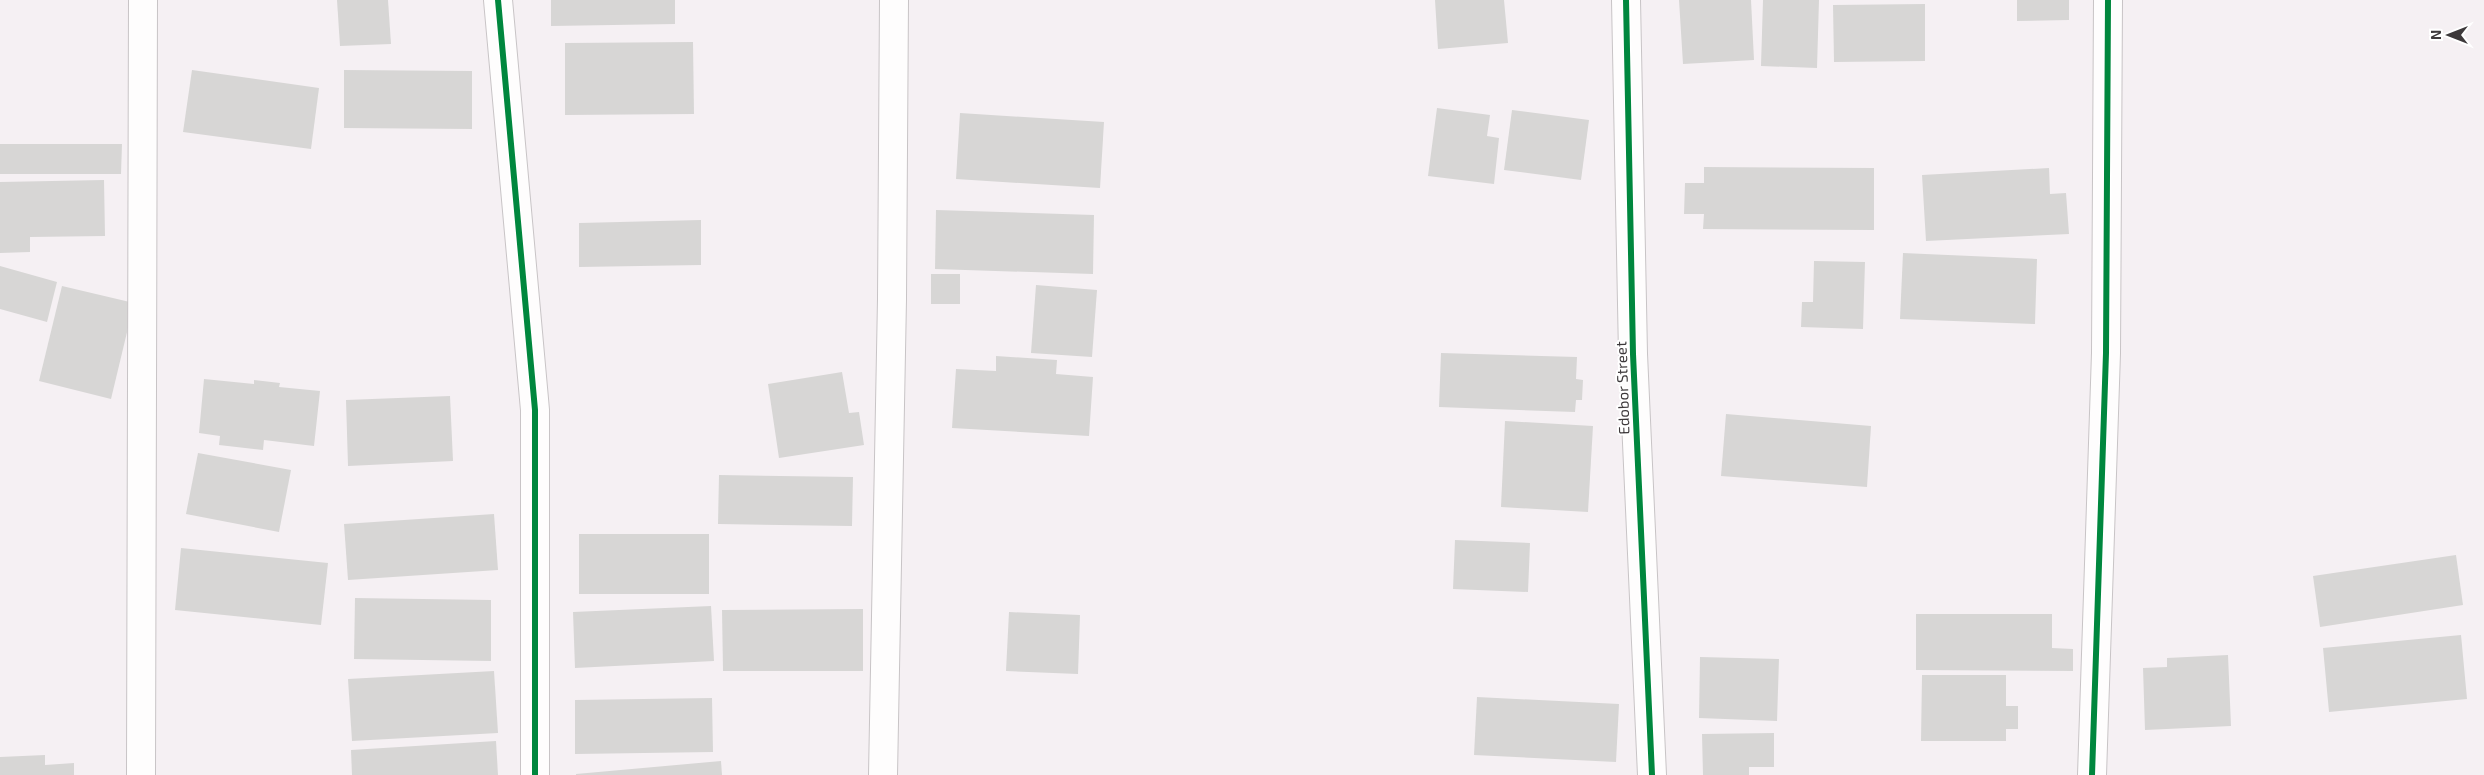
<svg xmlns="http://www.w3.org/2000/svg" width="2484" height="775" font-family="'Exo 2',sans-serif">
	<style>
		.building { fill: #d7d6d5 }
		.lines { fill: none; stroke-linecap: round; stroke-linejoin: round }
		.minor-casing { stroke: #c8c4c6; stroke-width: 30 }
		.minor { stroke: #fefdfd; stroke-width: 28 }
		.cycleway-casing { stroke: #fff; stroke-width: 9 }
		.cycleway { stroke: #00873e; stroke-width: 6 }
		.labels { text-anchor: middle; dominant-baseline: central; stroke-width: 4; stroke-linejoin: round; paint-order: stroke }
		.street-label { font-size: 15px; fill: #3d393b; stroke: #fff }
	</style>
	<rect width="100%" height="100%" fill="#f5f0f3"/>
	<g class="building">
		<polygon points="337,0 388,0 391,44 340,46"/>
		<polygon points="551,0 675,0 675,24 551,26"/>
		<polygon points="1435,0 1504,0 1508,43 1438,49"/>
		<polygon points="1679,0 1751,0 1754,60 1683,64"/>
		<polygon points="1763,0 1819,0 1817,68 1761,66"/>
		<polygon points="2017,0 2069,0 2069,20 2017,21"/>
		<polygon points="1925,4 1925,61 1834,62 1833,5"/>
		<polygon points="693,42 694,114 565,115 565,43"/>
		<polygon points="192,70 319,88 311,149 183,132"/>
		<polygon points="344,70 472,71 472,129 344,128"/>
		<polygon points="1437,108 1490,115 1487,136 1499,138 1494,184 1428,176"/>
		<polygon points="1512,110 1589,120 1581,180 1504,170"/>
		<polygon points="960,113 1104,122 1100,188 956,179"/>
		<polygon points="0,144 122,144 121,174 0,174"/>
		<polygon points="1704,167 1874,168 1874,230 1703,229 1704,214 1684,214 1685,183 1704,183"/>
		<polygon points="2049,168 2050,194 2066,193 2069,234 1926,241 1922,175"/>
		<polygon points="104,180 105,236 30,237 30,252 0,253 0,182"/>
		<polygon points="936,210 1094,215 1093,274 935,269"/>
		<polygon points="701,220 701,265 579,267 579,223"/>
		<polygon points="1903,253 2037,259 2035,324 1900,319"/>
		<polygon points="1814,261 1865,262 1863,329 1801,327 1802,302 1813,302"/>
		<polygon points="0,266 57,282 47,322 0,309"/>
		<rect x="931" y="274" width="29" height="30"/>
		<polygon points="1036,285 1097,290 1092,357 1031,353"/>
		<polygon points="62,286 134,303 111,399 39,381"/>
		<polygon points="1441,353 1577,357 1576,379 1583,380 1582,400 1576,400 1575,412 1439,407"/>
		<polygon points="996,356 1057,360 1056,374 1093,377 1089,436 952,428 956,369 996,371"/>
		<polygon points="842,372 849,413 859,412 864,445 779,458 768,384"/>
		<polygon points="204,379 254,384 254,380 280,383 279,387 320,391 314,446 264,440 263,450 219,445 220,436 199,433"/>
		<polygon points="450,396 453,461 348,466 346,400"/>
		<polygon points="1726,414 1871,426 1867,487 1721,476"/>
		<polygon points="1505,421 1593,426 1588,512 1501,507"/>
		<polygon points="198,453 291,470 279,532 186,514"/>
		<polygon points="719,475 853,477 852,526 718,524"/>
		<polygon points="494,514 498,570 348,580 344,524"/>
		<rect x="579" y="534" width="130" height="60"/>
		<polygon points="1455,540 1530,543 1528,592 1453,589"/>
		<polygon points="181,548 328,563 321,625 175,610"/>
		<polygon points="2456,555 2463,605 2320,627 2313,576"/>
		<polygon points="355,598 491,600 491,661 354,659"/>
		<polygon points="711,606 714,661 575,668 573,612"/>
		<polygon points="863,609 863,671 723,671 722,610"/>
		<polygon points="1009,612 1080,615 1078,674 1006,671"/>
		<polygon points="1916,614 2052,614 2052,648 2073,649 2073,671 1916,670"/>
		<polygon points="2461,635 2467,699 2329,712 2323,648"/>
		<polygon points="2228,655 2231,726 2145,730 2143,668 2167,667 2167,658"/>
		<polygon points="1700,657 1779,659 1777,721 1699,718"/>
		<polygon points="494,671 498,733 352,741 348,679"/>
		<polygon points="1922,675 2006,675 2006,706 2018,706 2018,729 2006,729 2006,741 1921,741"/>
		<polygon points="1477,697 1619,704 1616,762 1474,755"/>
		<polygon points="712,698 713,752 575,754 575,700"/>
		<polygon points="1774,733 1774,767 1749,767 1749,775 1703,775 1702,734"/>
		<polygon points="496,741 498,775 352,775 351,750"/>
		<polygon points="45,755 45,765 74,763 74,775 0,775 0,757"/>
		<polygon points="721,761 722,775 576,775 576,774"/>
	</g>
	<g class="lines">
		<g class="minor-casing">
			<g id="minor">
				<polyline points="498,0 535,410 535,775"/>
				<polyline points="1626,0 1633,354 1652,775"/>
				<polyline points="141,775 143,0"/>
				<polyline points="883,775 892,299 894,0"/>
				<polyline points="2092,775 2106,353 2108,0"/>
			</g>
		</g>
		<use href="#minor" class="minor"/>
		<g class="cycleway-casing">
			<g id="cycleway">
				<polyline points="498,0 535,410 535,775"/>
				<polyline points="1626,0 1633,354 1652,775"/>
				<polyline points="2092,775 2106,353 2108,0"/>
			</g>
		</g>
		<use href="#cycleway" class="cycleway"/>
	</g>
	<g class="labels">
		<g class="street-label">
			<text transform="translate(1622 388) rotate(-92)">Edobor Street</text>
		</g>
	</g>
	<g transform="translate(2449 35) rotate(270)" stroke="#ffffff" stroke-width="4" paint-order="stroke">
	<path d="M0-4L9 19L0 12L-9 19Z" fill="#3d393b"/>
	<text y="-8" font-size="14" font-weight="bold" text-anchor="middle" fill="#3d393b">N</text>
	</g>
</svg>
